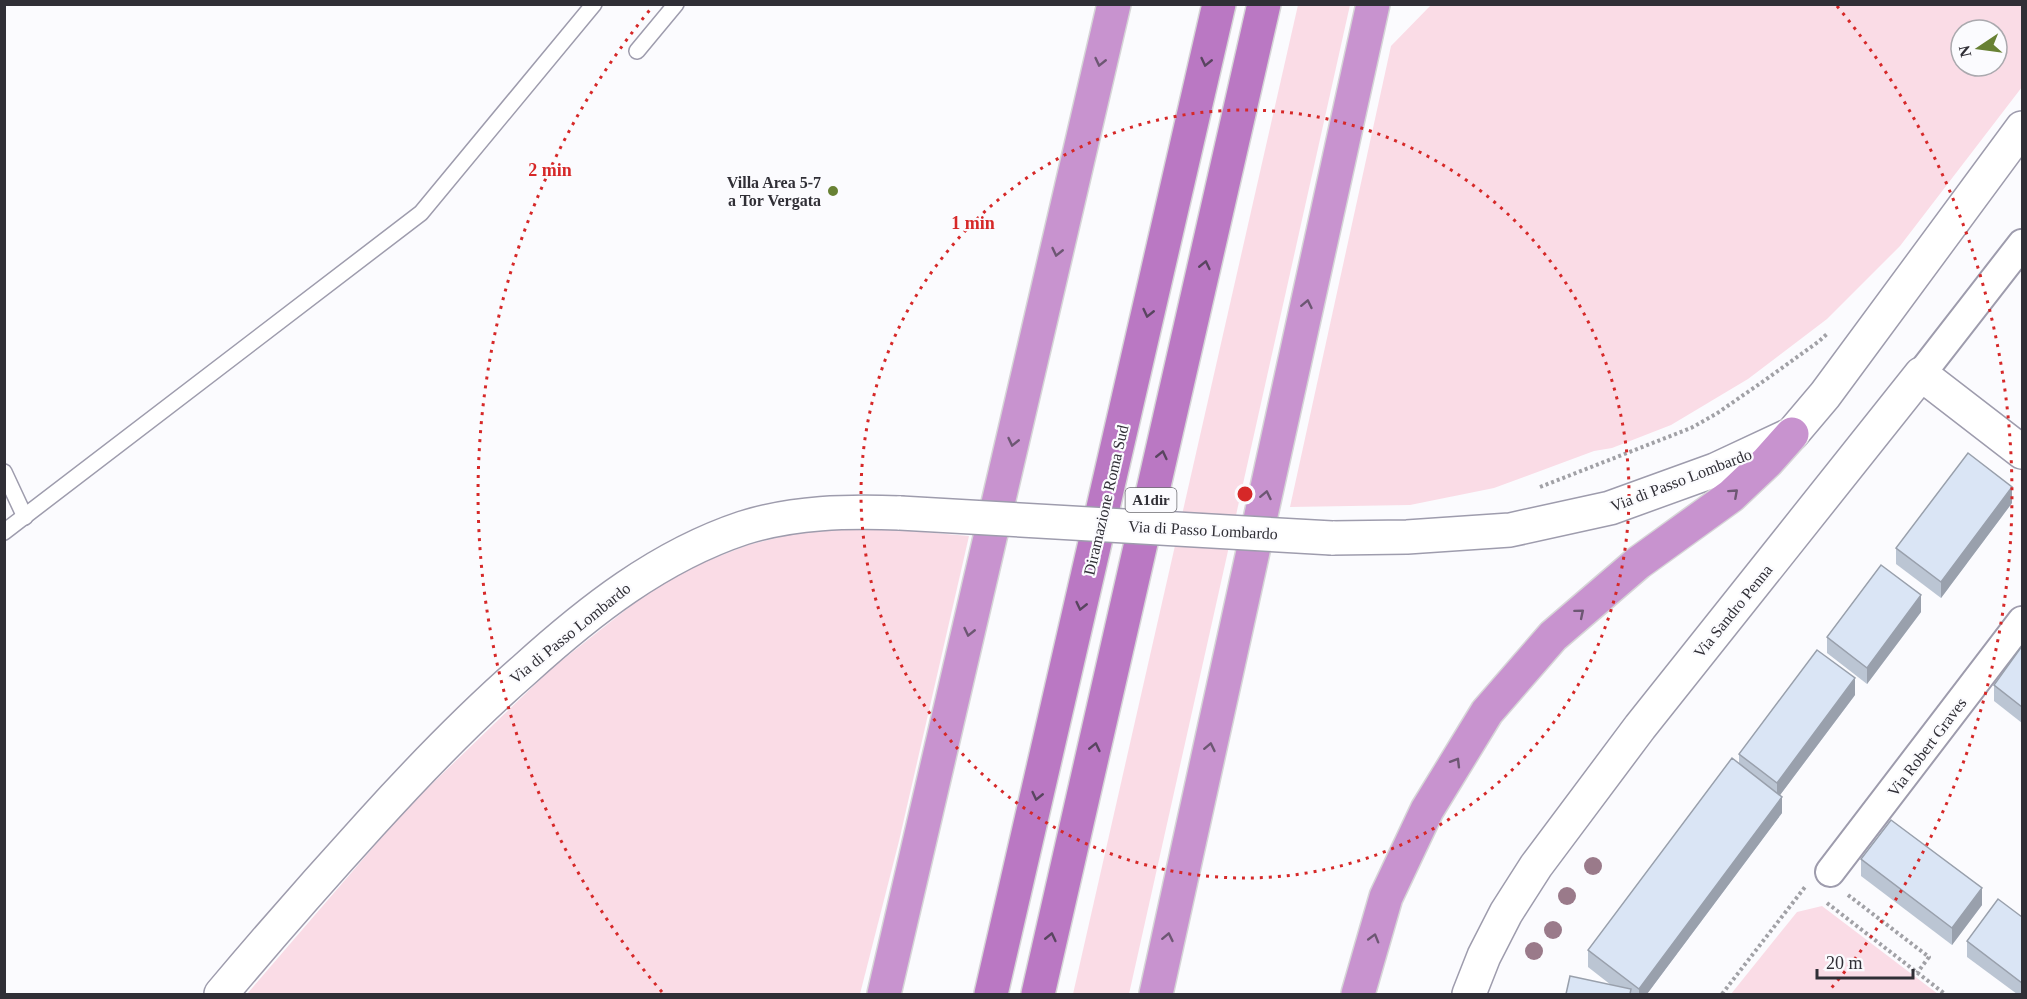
<svg xmlns="http://www.w3.org/2000/svg" width="2027" height="999" font-family="'Times New Roman',serif">
	<style>
		.green { fill: #fadce6; fill-rule: evenodd }
		.lines { fill: none; stroke-linecap: round; stroke-linejoin: round }
		.service-casing { stroke: #9e9cad; stroke-width: 18 }
		.minor-casing { stroke: #9e9cad; stroke-width: 32 }
		.tertiary-casing { stroke: #9e9cad; stroke-width: 36 }
		.trunk-casing { stroke: #d6d5d7; stroke-width: 36 }
		.motorway-casing { stroke: #d6d5d7; stroke-width: 36 }
		.path { stroke: #a1a1a6; stroke-width: 4; stroke-dasharray: 3 3; stroke-linecap: butt }
		.service { stroke: #fff; stroke-width: 15 }
		.minor { stroke: #fff; stroke-width: 28 }
		.tertiary { stroke: #fff; stroke-width: 33 }
		.trunk { stroke: #c893cf; stroke-width: 33 }
		.motorway { stroke: #ba78c3; stroke-width: 33 }
		.tertiary-bridge-casing { stroke: #9e9cad; stroke-width: 36; stroke-linecap: butt }
		.tertiary-bridge { stroke: #fff; stroke-width: 33 }
		.tree { fill: #9a7a8a }
		.wall { fill: #bbc5d3 }
		.shaded-wall { fill: #99a0ac }
		.building { fill: #dae5f5; stroke: #99a0ac; stroke-width: 1.5 }
		.oneway { stroke: #6d5773 }
		.oneway2 { stroke: #594560 }
		.ring { fill: none; stroke: #d62828; stroke-width: 3; stroke-dasharray: 3 6 }
		.poi-dot { fill: #688134; stroke: #fbfbfe; stroke-width: 2 }
		.labels { text-anchor: middle; dominant-baseline: central; stroke-width: 4.5; stroke-linejoin: round; paint-order: stroke }
		.shield { fill: #fbfbfe; stroke: #6d6c72; stroke-width: 1.5 }
		.shield-label { font-size: 15px; font-weight: bold; fill: #302f36 }
		.poi-label { font-size: 16px; font-weight: bold; fill: #302f36; stroke: #fbfbfe; text-anchor: end }
		.street-label { font-size: 16px; fill: #302f36; stroke: #fbfbfe }
		.centre { fill: #d62828; stroke: #fbfbfe; stroke-width: 3 }
		.ring-label { font-size: 18px; text-anchor: middle; font-weight: bold; fill: #d62828; stroke: #fbfbfe; stroke-width: 4.5; stroke-linejoin: round; paint-order: stroke }
	</style>
	<rect width="100%" height="100%" fill="#fbfbfe"/>
	<g class="green">
		<polygon points="1298,5 1350,5 1129,994 1073,994"/>
		<path d="M 1431,5 L 2022,5 L 2022,87 L 1900,246 L 1827,319 L 1748,379 L 1671,425 L 1612,448 L 1594,451 L 1494,488 L 1410,505 L 1290,507 L 1391,46 ZM 1961,30 L 1997,30 L 1997,66 L 1961,66 Z"/>
		<polygon points="850,528 900,530 969,536 899,841 860,994 247,994 407,808 551,669 647,593 694,566 748,545 804,531"/>
		<polygon points="1822,906 1938,994 1731,994 1797,912"/>
	</g>
	<g class="lines">
		<g class="service-casing">
			<g id="service">
				<polyline points="637,51 676,4"/>
				<polyline points="4,472 25,517"/>
				<polyline points="4,532 421,213 594,4"/>
			</g>
		</g>
		<g class="minor-casing">
			<g id="minor">
				<polyline points="1921,374 2022,244"/>
				<polyline points="1830,872 2022,621"/>
			</g>
		</g>
		<g class="tertiary-casing">
			<g id="tertiary">
				<polyline points="1332,538 1407,537 1510,530 1610,508 1715,470 1792,434 1825,395 2022,128"/>
				<path d="M 221,994 C 269,937 319,880 370,824 C 419,770 469,718 524,670 C 589,611 659,556 743,528 C 794,512 847,511 900,513"/>
				<polyline points="1469,994 1484,956 1506,913 1536,866 1640,727 1921,374 2022,452"/>
			</g>
		</g>
		<g class="trunk-casing">
			<g id="trunk">
				<polyline points="884,994 1114,4"/>
				<polyline points="1156,994 1373,4"/>
				<polyline points="1358,994 1386,897 1427,810 1487,712 1553,636 1638,563 1731,496 1767,462 1792,434"/>
			</g>
		</g>
		<g class="motorway-casing">
			<g id="motorway">
				<polyline points="991,994 1219,4"/>
				<polyline points="1038,994 1264,4"/>
			</g>
		</g>
		<g class="path">
			<polyline points="1540,487 1691,428 1716,414 1768,378 1818,342 1828,333"/>
			<polyline points="1848,895 1929,957 1917,973"/>
			<polyline points="1827,903 1945,994"/>
			<polyline points="1722,994 1805,887"/>
		</g>
		<use href="#service" class="service"/>
		<use href="#minor" class="minor"/>
		<use href="#tertiary" class="tertiary"/>
		<use href="#trunk" class="trunk"/>
		<use href="#motorway" class="motorway"/>
		<g class="tertiary-bridge-casing">
			<polyline id="tertiary-bridge" points="900,513 1332,538"/>
		</g>
		<use href="#tertiary-bridge" class="tertiary-bridge"/>
	</g>
	<g class="tree">
		<circle cx="1593" cy="866" r="9"/>
		<circle cx="1567" cy="896" r="9"/>
		<circle cx="1553" cy="930" r="9"/>
		<circle cx="1534" cy="951" r="9"/>
	</g>
	<g class="wall">
		<polygon points="2012,503 1941,598 1896,564 1896,548"/>
		<polygon points="1921,612 1867,684 1827,653 1827,637"/>
		<polygon points="2022,646 2022,723 1994,701 1994,685"/>
		<polygon points="1855,695 1780,795 1782,813 1647,994 1566,994 1611,985 1588,967 1588,950 1739,764 1739,754"/>
		<polygon points="1861,859 1982,905 1952,945 1861,876"/>
		<polygon points="2022,917 2022,994 2017,994 1967,957 1967,941"/>
	</g>
	<g class="shaded-wall">
		<polygon points="2012,487 2012,503 1941,598 1941,582"/>
		<polygon points="1921,595 1921,612 1867,684 1867,668"/>
		<polygon points="1855,678 1855,695 1777,799 1777,783"/>
		<polygon points="1782,797 1782,813 1647,994 1639,994 1639,989"/>
		<polygon points="1982,888 1982,905 1952,945 1952,928"/>
	</g>
	<g class="building">
		<polygon points="1968,453 2012,487 1941,582 1896,548"/>
		<polygon points="1881,565 1921,595 1867,668 1827,637"/>
		<polygon points="2022,646 2022,707 1994,685"/>
		<polygon points="1817,650 1855,678 1777,783 1739,754"/>
		<polygon points="1732,758 1782,797 1639,989 1588,950"/>
		<polygon points="1891,820 1982,888 1952,928 1861,859"/>
		<polygon points="1998,899 2022,917 2022,983 1967,941"/>
		<polygon points="1570,976 1631,989 1630,994 1566,994"/>
	</g>
	<defs><path id="oneway-chevron" d="M-2-3.5L2.5 0L-2 3.5" fill="none" stroke-width="1.6" stroke-linecap="round" stroke-linejoin="round" transform="scale(1.5)"/></defs>
	<g class="oneway">
		<use href="#oneway-chevron" transform="translate(1100 62) rotate(103)"/>
		<use href="#oneway-chevron" transform="translate(1057 252) rotate(103)"/>
		<use href="#oneway-chevron" transform="translate(1307 304) rotate(-78)"/>
		<use href="#oneway-chevron" transform="translate(1013 442) rotate(103)"/>
		<use href="#oneway-chevron" transform="translate(1734 493) rotate(-42)"/>
		<use href="#oneway-chevron" transform="translate(1266 495) rotate(-78)"/>
		<use href="#oneway-chevron" transform="translate(1580 613) rotate(-40)"/>
		<use href="#oneway-chevron" transform="translate(969 632) rotate(103)"/>
		<use href="#oneway-chevron" transform="translate(1210 747) rotate(-78)"/>
		<use href="#oneway-chevron" transform="translate(1456 762) rotate(-59)"/>
		<use href="#oneway-chevron" transform="translate(1168 937) rotate(-78)"/>
		<use href="#oneway-chevron" transform="translate(1374 938) rotate(-74)"/>
	</g>
	<g class="oneway2">
		<use href="#oneway-chevron" transform="translate(1206 62) rotate(103)"/>
		<use href="#oneway-chevron" transform="translate(1205 265) rotate(-77)"/>
		<use href="#oneway-chevron" transform="translate(1148 313) rotate(103)"/>
		<use href="#oneway-chevron" transform="translate(1162 455) rotate(-77)"/>
		<use href="#oneway-chevron" transform="translate(1081 606) rotate(103)"/>
		<use href="#oneway-chevron" transform="translate(1095 747) rotate(-77)"/>
		<use href="#oneway-chevron" transform="translate(1037 796) rotate(103)"/>
		<use href="#oneway-chevron" transform="translate(1051 937) rotate(-77)"/>
	</g>
	<g class="ring">
		<circle cx="1245" cy="494" r="384"/>
		<path d="M662 992A767 767 0 0 1 653 6M1837 6A767 767 0 0 1 1828 992"/>
	</g>
	<circle class="poi-dot" cx="833" cy="191" r="6"/>
	<g class="labels">
		<rect class="shield" x="1125.5" y="488" width="51" height="24" rx="4.5"/>
		<g class="shield-label">
			<text x="1151" y="500">A1dir</text>
		</g>
		<g class="poi-label">
			<text x="821" y="182">Villa Area 5-7<tspan x="821" dy="18">a Tor Vergata</tspan></text>
		</g>
		<g class="street-label">
			<text transform="translate(1681 480) rotate(-21)">Via di Passo Lombardo</text>
			<text transform="translate(1106 500) rotate(-77)">Diramazione Roma Sud</text>
			<text transform="translate(1203 530) rotate(3)">Via di Passo Lombardo</text>
			<text transform="translate(1733 611) rotate(-51)">Via Sandro Penna</text>
			<text transform="translate(570 633) rotate(-39)">Via di Passo Lombardo</text>
			<text transform="translate(1927 747) rotate(-53)">Via Robert Graves</text>
		</g>
	</g>
	<circle cx="1245" cy="494" r="9" class="centre"/>
	<g class="ring-label">
		<text x="550" y="176">2 min</text>
		<text x="973" y="229">1 min</text>
	</g>
	<rect width="2027" height="999" fill="none" stroke="#302f36" stroke-width="12"/>
	<g transform="translate(1979 48) rotate(257)"><circle r="28" fill="#fbfbfe" stroke="#aaa9ae" stroke-width="1.5"/>
	<path d="M0-4.5L10 22L0 15L-10 22Z" fill="#688134"/>
	<text y="-9" font-size="16" font-weight="bold" text-anchor="middle" fill="#302f36">N</text>
	</g>
	<path d="M1817 969v9h96v-9" fill="none" stroke="#302f36" stroke-width="3"/>
	<text x="1826" y="969" font-size="18" fill="#302f36" stroke="#fbfbfe" stroke-width="4.5" paint-order="stroke">20 m</text>
</svg>
